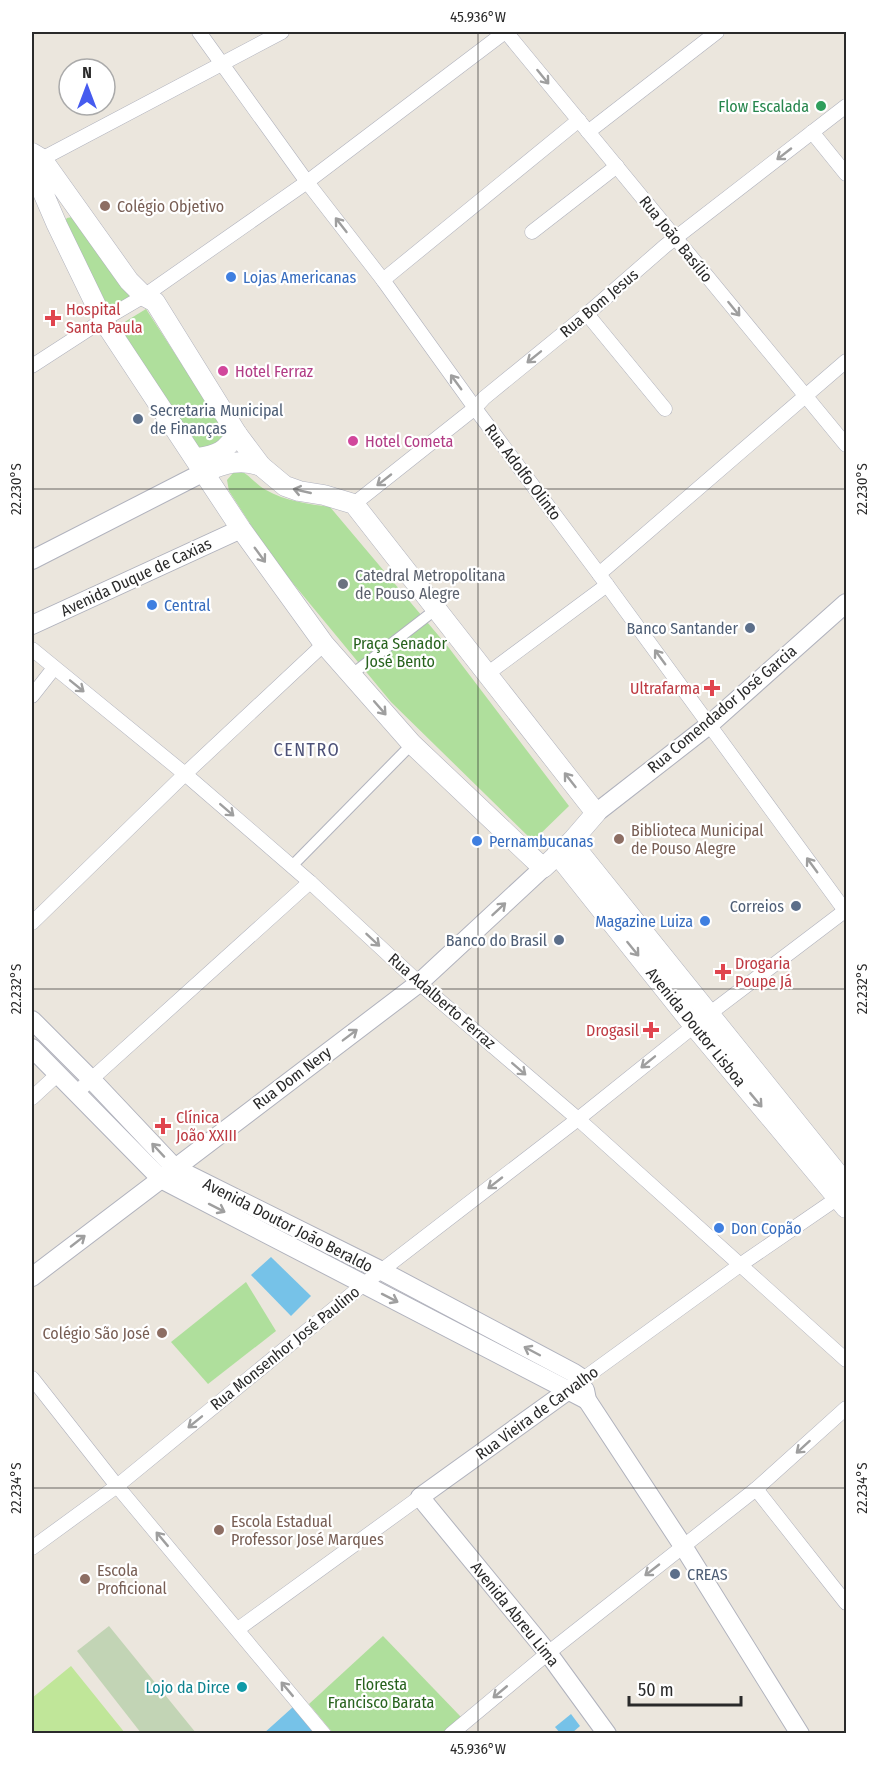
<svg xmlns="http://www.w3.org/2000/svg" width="878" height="1765" font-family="'Fira Sans Condensed',sans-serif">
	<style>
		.green { fill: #afdf9c }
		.cemetery { fill: #c2d4b5 }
		.pitch { fill: #c0e699 }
		.water { fill: #76c2e8 }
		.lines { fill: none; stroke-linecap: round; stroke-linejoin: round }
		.pedestrian-casing { stroke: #b0b2bd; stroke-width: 12 }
		.minor-casing { stroke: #b0b2bd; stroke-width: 15 }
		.tertiary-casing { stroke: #b0b2bd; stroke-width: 20 }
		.secondary-casing { stroke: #b0b2bd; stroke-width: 21 }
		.pedestrian { stroke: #fff; stroke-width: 10 }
		.minor { stroke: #fff; stroke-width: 14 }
		.tertiary { stroke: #fff; stroke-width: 18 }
		.secondary { stroke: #fff; stroke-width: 20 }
		.oneway { stroke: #9f9f9f }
		.ticks { fill: none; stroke: #2a2a2a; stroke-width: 1.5; stroke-opacity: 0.45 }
		.leisure-dot { fill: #2e9e5b; stroke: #fff; stroke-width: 2 }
		.education-dot { fill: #8d6e63; stroke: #fff; stroke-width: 2 }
		.shop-dot { fill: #3f7fe0; stroke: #fff; stroke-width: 2 }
		.health-dot { fill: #e0444e; stroke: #fff; stroke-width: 2 }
		.hotel-dot { fill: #d1479c; stroke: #fff; stroke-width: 2 }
		.service-dot { fill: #5c6f8a; stroke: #fff; stroke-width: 2 }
		.worship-dot { fill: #6b7280; stroke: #fff; stroke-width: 2 }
		.culture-dot { fill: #0f9aa8; stroke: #fff; stroke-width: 2 }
		.labels { text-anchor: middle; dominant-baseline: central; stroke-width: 4.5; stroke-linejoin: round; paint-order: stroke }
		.leisure-label { font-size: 16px; fill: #27864d; stroke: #fff; text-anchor: end }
		.education-label { font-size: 16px; fill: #785e54; stroke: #fff; text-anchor: start }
		.street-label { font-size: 16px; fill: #2a2a2a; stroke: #fff }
		.shop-label { font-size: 16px; fill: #366cbe; stroke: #fff; text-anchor: start }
		.health-label { font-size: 16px; fill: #be3a42; stroke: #fff; text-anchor: start }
		.hotel-label { font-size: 16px; fill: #b23c85; stroke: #fff; text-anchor: start }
		.service-label { font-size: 16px; fill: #4e5e75; stroke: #fff; text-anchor: end }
		.worship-label { font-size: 16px; fill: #5b616d; stroke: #fff; text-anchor: start }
		.park-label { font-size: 16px; fill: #28631e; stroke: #fff }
		.culture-label { font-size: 16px; fill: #0d838f; stroke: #fff; text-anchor: end }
		.neighbourhood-label { font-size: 18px; letter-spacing: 1.5px; fill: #4d5278; stroke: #fff }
		.neatline { fill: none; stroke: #2a2a2a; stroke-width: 2 }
		.ticks-label { font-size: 15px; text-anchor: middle; fill: #2a2a2a }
	</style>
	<rect width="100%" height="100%" fill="#ebe6dd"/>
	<g class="green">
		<polygon points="77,216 134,297 104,314 61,226 67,218"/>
		<polygon points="146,309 227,434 222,447 195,449 118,326"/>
		<path d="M 240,470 C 250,476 257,485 266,490 C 285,501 309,504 330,507 L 449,648 L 569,806 L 533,841 L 391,702 L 273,559 L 229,491 L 227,480 L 233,473 Z"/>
		<polygon points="246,1282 276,1331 208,1384 171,1342"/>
		<polygon points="383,1636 461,1717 442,1733 333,1733 309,1704"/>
	</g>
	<polygon class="cemetery" points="109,1626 196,1733 141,1733 77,1651"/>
	<polygon class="pitch" points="71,1666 125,1733 32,1733 32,1698"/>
	<g class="water">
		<polygon points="271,1257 311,1296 291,1316 251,1275"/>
		<polygon points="293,1707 318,1734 263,1734"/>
		<polygon points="571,1714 580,1726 572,1733 560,1733 555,1727"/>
	</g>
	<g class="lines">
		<g class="pedestrian-casing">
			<g id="pedestrian">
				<polyline points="351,675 435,610"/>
				<polyline points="292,866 412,744"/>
			</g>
		</g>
		<g class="minor-casing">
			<g id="minor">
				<polyline points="199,32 307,182 383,280 480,415 599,574 846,912"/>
				<polyline points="506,32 846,445"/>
				<polyline points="588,132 717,32"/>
				<polyline points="812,132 846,174"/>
				<polyline points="34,163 282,32"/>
				<polyline points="532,232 617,166"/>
				<polyline points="383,280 579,120"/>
				<polyline points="587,314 665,409"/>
				<polyline points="32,366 103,320 144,296 307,182 505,32"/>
				<polyline points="354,504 475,408 484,398 587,314 665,246 846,106"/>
				<polyline points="599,574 846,361"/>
				<polyline points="32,649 185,774 310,882 419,983 578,1119 846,1360"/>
				<polyline points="487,674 607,585"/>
				<polyline points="32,696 54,668"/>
				<polyline points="32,923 185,774 324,644"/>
				<polyline points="76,1093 310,882"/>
				<polyline points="32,1098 58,1074"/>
				<polyline points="32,1378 117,1486 324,1734"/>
				<polyline points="583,1379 740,1265 845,1193"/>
				<polyline points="756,1489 846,1603"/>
				<polyline points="32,1548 117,1486 364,1284 578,1119 709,1014 846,910"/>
				<polyline points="238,1629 420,1497"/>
				<polyline points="451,1734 548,1653 756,1489 846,1408"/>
			</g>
		</g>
		<g class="tertiary-casing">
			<g id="tertiary">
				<polyline points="32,560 204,472"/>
				<polyline points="32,625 241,529"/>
				<polyline points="596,813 709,725 846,603"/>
				<polyline points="32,1020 92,1080 175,1168 382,1271 574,1373 583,1379"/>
				<polyline points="32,1048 161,1179 587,1400"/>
				<polyline points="32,1277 419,983 543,868"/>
				<polyline points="577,1384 420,1497 548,1653 607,1734"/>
				<polyline points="585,1390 587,1400 683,1546 800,1734"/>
			</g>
		</g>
		<g class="secondary-casing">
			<g id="secondary">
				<polyline points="32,153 42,159 129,281 144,296 155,302 237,434 261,466 285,486 299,491 324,495 354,504 596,813 571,842 543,868 412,744 324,644 241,529 103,320 57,225 32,167"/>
				<path d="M 198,458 C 219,455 225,451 237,434"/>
				<path d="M 204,472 C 224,464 240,458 261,466"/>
				<polyline points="571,842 846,1184"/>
				<polyline points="557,854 694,1026 846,1208"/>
			</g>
		</g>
		<use href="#pedestrian" class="pedestrian"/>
		<use href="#minor" class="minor"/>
		<use href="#tertiary" class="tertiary"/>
		<use href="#secondary" class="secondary"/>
	</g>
	<defs><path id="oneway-shaft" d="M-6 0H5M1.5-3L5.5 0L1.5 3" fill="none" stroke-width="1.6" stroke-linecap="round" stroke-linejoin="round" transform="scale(1.5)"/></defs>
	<g class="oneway">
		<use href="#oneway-shaft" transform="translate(543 77) rotate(51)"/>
		<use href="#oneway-shaft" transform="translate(784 154) rotate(142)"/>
		<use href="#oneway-shaft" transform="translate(341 225) rotate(-128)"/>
		<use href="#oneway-shaft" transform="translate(734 309) rotate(51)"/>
		<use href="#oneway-shaft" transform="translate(534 357) rotate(141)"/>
		<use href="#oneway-shaft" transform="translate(456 382) rotate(-126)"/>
		<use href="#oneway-shaft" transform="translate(384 480) rotate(142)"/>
		<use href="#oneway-shaft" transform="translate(302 491) rotate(-167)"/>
		<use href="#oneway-shaft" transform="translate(260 555) rotate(54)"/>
		<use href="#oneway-shaft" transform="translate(660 657) rotate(-126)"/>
		<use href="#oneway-shaft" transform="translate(77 686) rotate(39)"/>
		<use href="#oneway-shaft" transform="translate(380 708) rotate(49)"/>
		<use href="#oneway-shaft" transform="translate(570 780) rotate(-128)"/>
		<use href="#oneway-shaft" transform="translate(227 810) rotate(41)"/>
		<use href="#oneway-shaft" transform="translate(812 865) rotate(-126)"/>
		<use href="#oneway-shaft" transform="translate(499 909) rotate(-43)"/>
		<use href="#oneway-shaft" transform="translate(373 940) rotate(43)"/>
		<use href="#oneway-shaft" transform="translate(633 949) rotate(51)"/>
		<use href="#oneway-shaft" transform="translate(350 1035) rotate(-37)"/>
		<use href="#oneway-shaft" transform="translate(648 1062) rotate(141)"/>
		<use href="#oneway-shaft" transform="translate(519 1069) rotate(41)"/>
		<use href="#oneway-shaft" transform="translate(756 1100) rotate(50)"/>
		<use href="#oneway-shaft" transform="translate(158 1150) rotate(-133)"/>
		<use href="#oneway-shaft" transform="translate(495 1183) rotate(142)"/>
		<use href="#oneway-shaft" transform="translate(217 1208) rotate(27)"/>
		<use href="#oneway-shaft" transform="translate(78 1241) rotate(-38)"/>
		<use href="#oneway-shaft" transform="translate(390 1298) rotate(27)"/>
		<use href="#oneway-shaft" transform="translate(532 1351) rotate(-152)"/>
		<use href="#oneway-shaft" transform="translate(195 1422) rotate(141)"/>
		<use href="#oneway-shaft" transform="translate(803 1447) rotate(138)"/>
		<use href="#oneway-shaft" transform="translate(162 1539) rotate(-130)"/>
		<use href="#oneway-shaft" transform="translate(652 1570) rotate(142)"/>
		<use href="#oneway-shaft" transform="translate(287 1689) rotate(-130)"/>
		<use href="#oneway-shaft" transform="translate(500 1692) rotate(140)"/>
	</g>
	<path class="ticks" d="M 478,32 L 478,1734M 32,489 L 846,489M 32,989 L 846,989M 32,1488 L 846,1488"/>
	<circle class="leisure-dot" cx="821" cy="106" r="6"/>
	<g class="education-dot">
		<circle cx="105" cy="206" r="6"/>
		<circle cx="619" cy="839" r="6"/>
		<circle cx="162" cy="1333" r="6"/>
		<circle cx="219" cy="1530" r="6"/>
		<circle cx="85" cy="1579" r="6"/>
	</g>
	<g class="shop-dot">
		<circle cx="231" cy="277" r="6"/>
		<circle cx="152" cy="605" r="6"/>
		<circle cx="477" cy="841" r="6"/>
		<circle cx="705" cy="921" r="6"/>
		<circle cx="719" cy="1228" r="6"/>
	</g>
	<g class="health-dot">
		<path d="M50 309h6v6h6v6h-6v6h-6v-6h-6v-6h6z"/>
		<path d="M709 679h6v6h6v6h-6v6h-6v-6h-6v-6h6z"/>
		<path d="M720 963h6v6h6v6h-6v6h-6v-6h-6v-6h6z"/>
		<path d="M648 1021h6v6h6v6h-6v6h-6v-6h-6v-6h6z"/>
		<path d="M160 1117h6v6h6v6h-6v6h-6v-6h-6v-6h6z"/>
	</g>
	<g class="hotel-dot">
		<circle cx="223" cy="371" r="6"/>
		<circle cx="353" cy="441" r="6"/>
	</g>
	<g class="service-dot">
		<circle cx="138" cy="419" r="6"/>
		<circle cx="750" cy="628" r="6"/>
		<circle cx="796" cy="906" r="6"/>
		<circle cx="559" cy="940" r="6"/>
		<circle cx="675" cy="1574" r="6"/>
	</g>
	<circle class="worship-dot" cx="343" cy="584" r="6"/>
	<circle class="culture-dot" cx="242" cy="1687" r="6"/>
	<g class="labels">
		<g class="leisure-label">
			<text x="809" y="106">Flow Escalada</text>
		</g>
		<g class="education-label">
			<text x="117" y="206">Colégio Objetivo</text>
			<text x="631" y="830">Biblioteca Municipal<tspan x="631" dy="18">de Pouso Alegre</tspan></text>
			<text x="150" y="1333" text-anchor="end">Colégio São José</text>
			<text x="231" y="1521">Escola Estadual<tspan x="231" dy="18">Professor José Marques</tspan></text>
			<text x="97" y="1570">Escola<tspan x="97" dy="18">Proficional</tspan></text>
		</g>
		<g class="street-label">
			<text transform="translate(676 239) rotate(51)">Rua João Basílio</text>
			<text transform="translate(599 303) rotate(-40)">Rua Bom Jesus</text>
			<text transform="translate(523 472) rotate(53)">Rua Adolfo Olinto</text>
			<text transform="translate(136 577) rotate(-25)">Avenida Duque de Caxias</text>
			<text transform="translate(722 709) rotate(-40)">Rua Comendador José Garcia</text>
			<text transform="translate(442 1001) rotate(41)">Rua Adalberto Ferraz</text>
			<text transform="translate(696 1027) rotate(51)">Avenida Doutor Lisboa</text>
			<text transform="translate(292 1078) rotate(-37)">Rua Dom Nery</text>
			<text transform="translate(288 1225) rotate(27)">Avenida Doutor João Beraldo</text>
			<text transform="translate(285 1348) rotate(-39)">Rua Monsenhor José Paulino</text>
			<text transform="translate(537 1413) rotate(-36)">Rua Vieira de Carvalho</text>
			<text transform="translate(515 1614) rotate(51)">Avenida Abreu Lima</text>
		</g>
		<g class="shop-label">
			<text x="243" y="277">Lojas Americanas</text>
			<text x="164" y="605">Central</text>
			<text x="489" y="841">Pernambucanas</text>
			<text x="693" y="921" text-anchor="end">Magazine Luiza</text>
			<text x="731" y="1228">Don Copão</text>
		</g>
		<g class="health-label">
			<text x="66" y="309">Hospital<tspan x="66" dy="18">Santa Paula</tspan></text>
			<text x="700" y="688" text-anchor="end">Ultrafarma</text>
			<text x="735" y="963">Drogaria<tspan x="735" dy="18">Poupe Já</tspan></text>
			<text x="639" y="1030" text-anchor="end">Drogasil</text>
			<text x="176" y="1117">Clínica<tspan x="176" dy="18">João XXIII</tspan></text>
		</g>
		<g class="hotel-label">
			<text x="235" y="371">Hotel Ferraz</text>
			<text x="365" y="441">Hotel Cometa</text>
		</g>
		<g class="service-label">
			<text x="150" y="410" text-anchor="start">Secretaria Municipal<tspan x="150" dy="18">de Finanças</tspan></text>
			<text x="738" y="628">Banco Santander</text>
			<text x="784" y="906">Correios</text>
			<text x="547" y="940">Banco do Brasil</text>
			<text x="687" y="1574" text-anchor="start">CREAS</text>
		</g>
		<g class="worship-label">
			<text x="355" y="575">Catedral Metropolitana<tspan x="355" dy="18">de Pouso Alegre</tspan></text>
		</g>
		<g class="park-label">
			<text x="400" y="643">Praça Senador<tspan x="400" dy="18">José Bento</tspan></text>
			<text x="381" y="1684">Floresta<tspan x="381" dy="18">Francisco Barata</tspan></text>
		</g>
		<g class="culture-label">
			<text x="230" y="1687">Lojo da Dirce</text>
		</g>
		<g class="neighbourhood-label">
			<text x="307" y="750">CENTRO</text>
		</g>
	</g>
	<rect width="878" height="1765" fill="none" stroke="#ffffff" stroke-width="66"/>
	<g transform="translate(87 87)"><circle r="28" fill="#ffffff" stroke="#aaaaaa" stroke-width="1.5"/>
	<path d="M0-4.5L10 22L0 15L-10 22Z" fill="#465bef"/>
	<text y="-9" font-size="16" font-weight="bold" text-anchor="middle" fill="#2a2a2a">N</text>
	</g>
	<path d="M629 1696v9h112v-9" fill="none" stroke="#2a2a2a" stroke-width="3"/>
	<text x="638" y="1696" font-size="18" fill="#2a2a2a" stroke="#ffffff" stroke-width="4.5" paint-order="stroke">50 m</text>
	<rect x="33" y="33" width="812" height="1699" class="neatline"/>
	<g class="ticks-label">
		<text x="478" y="22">45.936°W</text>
		<text transform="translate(16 489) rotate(-90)" y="5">22.230°S</text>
		<text transform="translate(862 489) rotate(-90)" y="5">22.230°S</text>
		<text transform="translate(16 989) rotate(-90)" y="5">22.232°S</text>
		<text transform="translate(862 989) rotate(-90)" y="5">22.232°S</text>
		<text transform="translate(16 1488) rotate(-90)" y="5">22.234°S</text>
		<text transform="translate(862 1488) rotate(-90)" y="5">22.234°S</text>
		<text x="478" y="1754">45.936°W</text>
	</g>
</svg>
